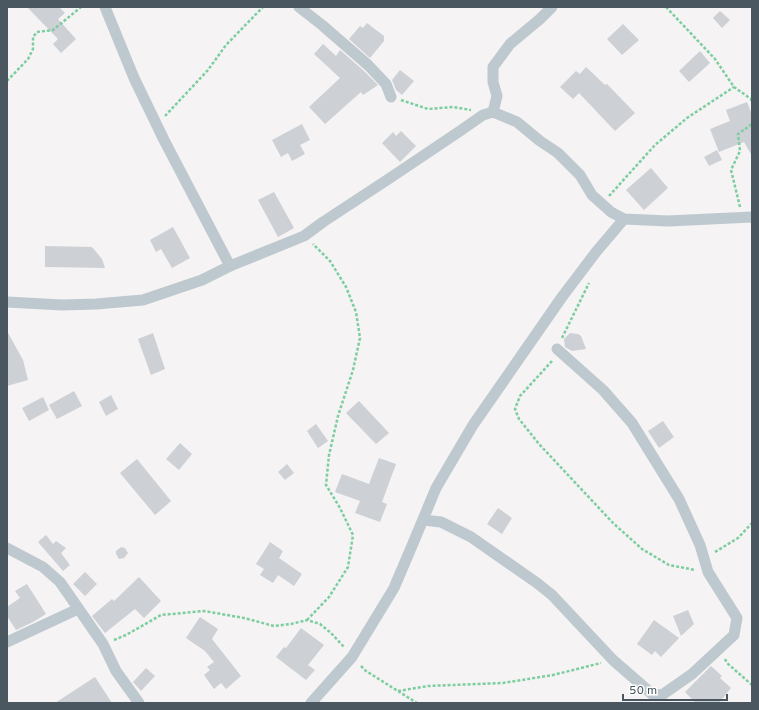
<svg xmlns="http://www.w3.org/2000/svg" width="759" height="710" font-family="Overpass,sans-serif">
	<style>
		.building { fill: #cdd0d5 }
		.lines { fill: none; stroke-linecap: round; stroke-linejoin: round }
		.path { stroke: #7ccea0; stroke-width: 2.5; stroke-dasharray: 3 2; stroke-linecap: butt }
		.street { stroke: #bec8cf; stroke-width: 11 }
	</style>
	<rect width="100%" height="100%" fill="#f5f3f3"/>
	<g class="building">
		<polygon points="27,7 59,7 65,13 58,19 76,39 61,53 53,44 58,39"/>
		<polygon points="720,11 730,20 722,28 713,18"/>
		<polygon points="367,23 384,36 384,41 370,58 349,39 360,26 363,28"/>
		<polygon points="623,24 639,40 622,55 607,39"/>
		<polygon points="323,44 336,56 340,50 363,70 378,85 363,95 361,92 325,124 309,107 340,78 314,54"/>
		<polygon points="700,51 710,63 689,82 679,71"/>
		<polygon points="586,67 605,85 607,84 635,113 615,131 579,93 573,99 560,87 576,71 580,74"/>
		<polygon points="400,70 414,81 402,95 396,90 392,80"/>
		<polygon points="747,102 752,115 752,156 744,142 719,152 710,129 730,121 726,110"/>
		<polygon points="302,124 310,140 300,145 305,154 292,161 288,153 281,157 272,140"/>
		<polygon points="401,131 416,146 400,162 382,143 393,132 396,136"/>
		<polygon points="717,150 722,160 709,166 704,157"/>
		<polygon points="651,168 668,188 644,210 626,190"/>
		<polygon points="274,192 294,228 278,237 258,200"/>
		<polygon points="173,227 190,258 172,268 161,249 156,252 150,240"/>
		<polygon points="45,246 92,247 102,259 105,268 45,267"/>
		<polygon points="7,331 23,360 28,380 7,386"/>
		<polygon points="153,333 165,369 151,375 138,339"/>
		<polygon points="570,333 578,334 581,336 586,349 572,351 565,347 564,339"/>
		<polygon points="74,391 82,406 57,419 49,405"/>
		<polygon points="111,395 118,409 106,416 99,402"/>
		<polygon points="43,397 49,410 29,421 22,408"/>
		<polygon points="359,401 389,433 376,444 346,413"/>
		<polygon points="663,421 674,437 659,448 648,431"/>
		<polygon points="316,424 328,441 318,448 307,431"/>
		<polygon points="180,443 192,454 179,470 166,459"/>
		<polygon points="379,458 396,464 382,502 387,504 380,522 355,513 360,501 335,492 342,474 369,484"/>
		<polygon points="137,459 171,501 155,515 120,473"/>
		<polygon points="287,464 294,473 285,480 278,472"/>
		<polygon points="498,508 512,518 502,534 487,524"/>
		<polygon points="46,535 53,544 56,541 66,548 61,553 70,565 63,571 38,542"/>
		<polygon points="270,542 283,551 279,558 302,574 294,586 278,575 273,583 260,575 264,569 256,564"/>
		<polygon points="121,547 125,548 128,553 124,558 119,559 116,554 116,551"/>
		<polygon points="85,572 97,584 85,596 73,584"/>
		<polygon points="139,577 161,601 144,618 135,609 105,633 92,616 112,599 114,601"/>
		<polygon points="27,584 46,614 33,622 16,630 7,616 7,607 20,598 15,591"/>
		<polygon points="688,610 694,624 681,636 673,616"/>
		<polygon points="200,617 218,629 212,639 241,676 226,689 221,683 214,689 204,675 210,670 207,667 214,662 205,651 186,638"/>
		<polygon points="654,620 679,638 661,657 655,651 652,655 637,644"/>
		<polygon points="301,628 324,645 308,665 315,670 306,680 276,657 284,647 286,648"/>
		<polygon points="711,666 722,676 720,678 731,688 719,703 696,703 685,692"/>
		<polygon points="146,668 155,676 141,691 133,682"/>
		<polygon points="95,677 112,703 55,703"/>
	</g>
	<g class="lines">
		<g class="path">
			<polyline points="666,7 715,59 734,87 751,99 752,103"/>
			<polyline points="7,81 28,59 33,49 33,37 37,32 53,30 81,7"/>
			<polyline points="401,100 428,109 453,107 471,110"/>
			<polyline points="165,116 208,70 226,45 263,7"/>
			<polyline points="609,196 655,145 687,118 734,87"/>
			<polyline points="740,207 731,170 740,151 738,134 752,124"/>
			<polyline points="562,338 589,283"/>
			<polyline points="552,361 520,396 515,409 519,419 539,444 613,523 642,549 669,565 695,570"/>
			<polyline points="715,552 738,538 752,523"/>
			<polyline points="307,620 329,597 348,567 353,535 340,508 326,485 329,455 338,416 353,370 360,338 356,312 346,287 330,261 313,244"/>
			<polyline points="114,640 126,635 161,615 204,611 244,618 274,626 291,624 307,620 320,624 331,633 344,647"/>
			<polyline points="725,659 727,663 752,685"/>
			<polyline points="361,666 366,671 417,703"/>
			<polyline points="398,691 428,686 503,683 553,675 601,663"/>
		</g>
		<g class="street">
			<polyline points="105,7 134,78 164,140 230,266"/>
			<polyline points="299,7 322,25 368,65 386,84 391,97"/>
			<polyline points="493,112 497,96 493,82 493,67 510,44 540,19 552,7"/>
			<polyline points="7,302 62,305 96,304 143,300 202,280 230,266 304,236 323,222 390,178 460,131 483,115 493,112 517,122 540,141 558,153 580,175 592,195 611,212 624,219 668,221 752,217"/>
			<polyline points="423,520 441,522 471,537 537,583 552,595 613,660 652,694 662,695 692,674 734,635 737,618 708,572 700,545 679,499 632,423 603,390 557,349"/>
			<polyline points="7,548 43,567 60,582 103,644 116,671 139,703"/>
			<polyline points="7,642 78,609"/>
			<polyline points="311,703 352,657 394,588 414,541 436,488 473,425 562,297 596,252 624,219"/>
		</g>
	</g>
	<rect width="759" height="710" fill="none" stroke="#4a5760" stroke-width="16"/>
	<path d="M623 694v6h104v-6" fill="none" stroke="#4a5760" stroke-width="2"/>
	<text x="629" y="694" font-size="12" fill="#4a5760" stroke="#ffffff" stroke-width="3" paint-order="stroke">50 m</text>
</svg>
